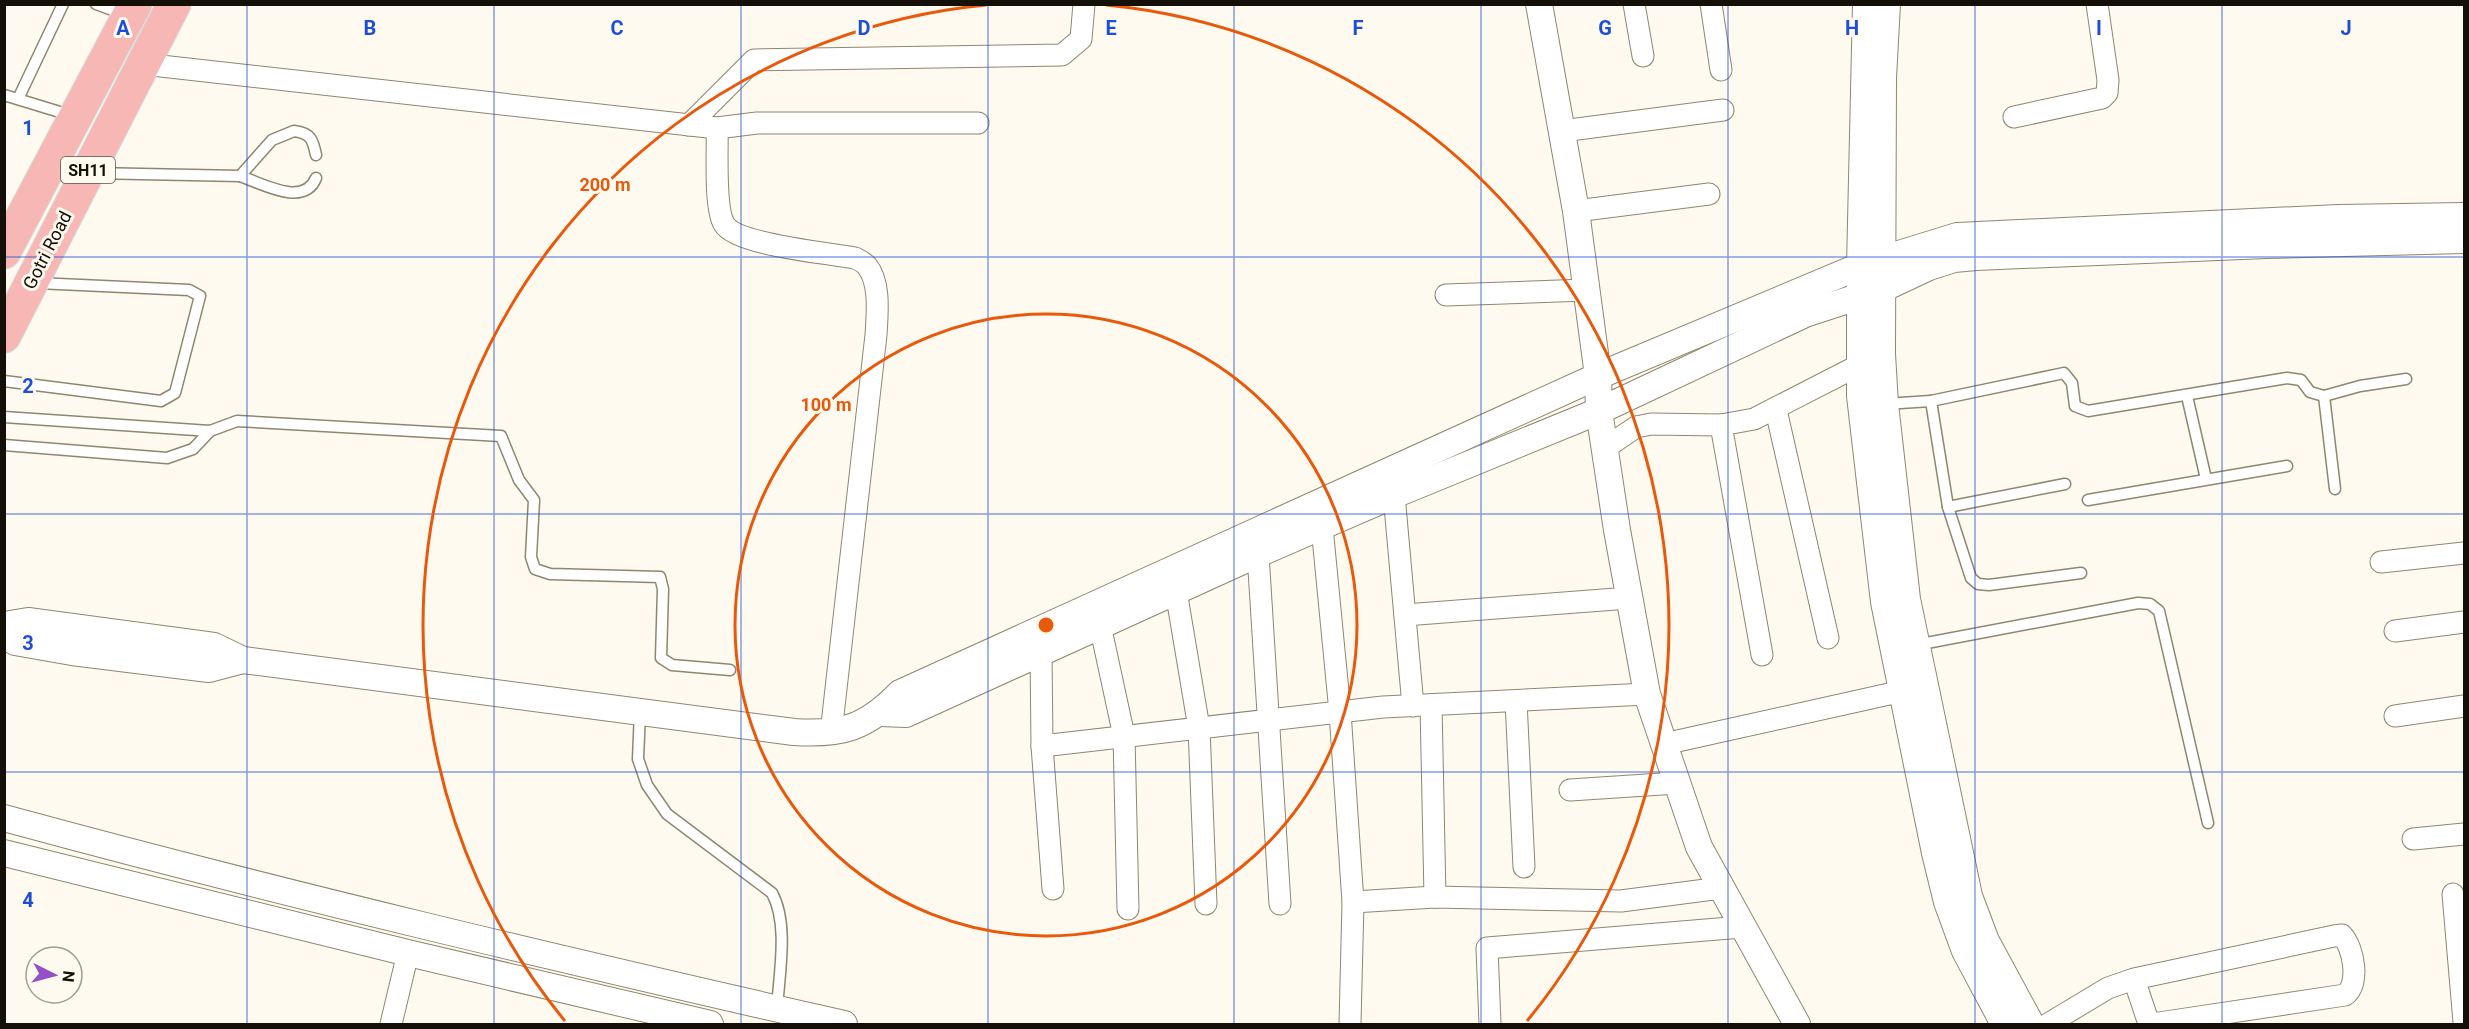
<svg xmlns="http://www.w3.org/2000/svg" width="2469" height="1029" font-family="Roboto,sans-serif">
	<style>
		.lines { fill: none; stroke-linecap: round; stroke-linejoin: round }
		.service-casing { stroke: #90866e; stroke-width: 13 }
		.minor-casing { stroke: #90866e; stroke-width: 23 }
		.tertiary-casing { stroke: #90866e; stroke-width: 28 }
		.primary-casing { stroke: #d9d9d7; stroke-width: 35 }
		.service { stroke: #fff; stroke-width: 10 }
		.minor { stroke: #fff; stroke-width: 21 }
		.tertiary { stroke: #fff; stroke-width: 26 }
		.primary { stroke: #f7b7b5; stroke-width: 33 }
		.grid { fill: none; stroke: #1d4ed8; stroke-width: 1.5; stroke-opacity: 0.55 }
		.ring { fill: none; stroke: #e8590c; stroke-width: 3 }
		.labels { text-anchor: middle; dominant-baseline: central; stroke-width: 6; stroke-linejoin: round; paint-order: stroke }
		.shield { fill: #fffaf0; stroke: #5a564d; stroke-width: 1.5 }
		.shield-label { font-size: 16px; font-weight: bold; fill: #141007 }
		.street-label { font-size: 18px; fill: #141007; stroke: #fffaf0 }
		.grid-label { font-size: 20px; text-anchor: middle; font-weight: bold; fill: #1d4ed8; stroke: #fffaf0; stroke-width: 6; stroke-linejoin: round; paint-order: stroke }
		.centre { fill: #e8590c; stroke: #fffaf0; stroke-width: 3 }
		.ring-label { font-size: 18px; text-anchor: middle; font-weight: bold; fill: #e8590c; stroke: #fffaf0; stroke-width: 6; stroke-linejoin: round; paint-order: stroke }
	</style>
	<rect width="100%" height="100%" fill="#fffaf0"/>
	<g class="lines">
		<g class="service-casing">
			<g id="service">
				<polyline points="96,4 126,15"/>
				<polyline points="4,95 73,116"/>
				<polyline points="18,99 63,4"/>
				<path d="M 92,173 L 240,176 L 272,140 L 294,131 C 311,133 313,140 316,155"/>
				<path d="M 240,176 C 261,183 304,208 316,178"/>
				<polyline points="4,381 161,401 175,393 200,296 189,290 37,283"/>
				<polyline points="2187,396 2206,479"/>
				<polyline points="2324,396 2335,489"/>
				<polyline points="1931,401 1948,507 1971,578 1978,584 1989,585 2081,573"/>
				<polyline points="1885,404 1931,401 2064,373 2072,383 2075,406 2088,411 2287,378 2301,380 2310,392 2324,396 2360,386 2406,379"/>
				<polyline points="4,417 210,431 237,421 501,436 519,480 534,500 531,557 535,569 550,574 660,577 663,589 661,658 672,665 730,670"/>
				<polyline points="4,445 167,458 193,449 210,431"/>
				<polyline points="2088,500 2287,466"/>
				<polyline points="1948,507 2065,484"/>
				<polyline points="1916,645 2138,603 2150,604 2159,611 2208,823"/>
				<path d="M 640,712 L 638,759 L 647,785 L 667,814 L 772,893 C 789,924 779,974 777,1009"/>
			</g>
		</g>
		<g class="minor-casing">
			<g id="minor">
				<polyline points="1634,4 1643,56"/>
				<polyline points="1711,4 1721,70"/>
				<polyline points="143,64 717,128"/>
				<polyline points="2014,117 2102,98 2107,93 2108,80 2097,4"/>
				<polyline points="689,125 754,60 1062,55 1081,39 1084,4"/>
				<polyline points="1562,131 1723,110"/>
				<polyline points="1576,211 1709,194"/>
				<polyline points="1446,295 1586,290"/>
				<polyline points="1776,410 1828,638"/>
				<polyline points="1721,425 1762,655"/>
				<polyline points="1605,448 1636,427 1651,424 1721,425 1754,419 1873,358"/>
				<polyline points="1394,495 1413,706"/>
				<polyline points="1322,527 1340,712 1353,902 1350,1024"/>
				<polyline points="1258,554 1280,904"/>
				<polyline points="2381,562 2464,553"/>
				<polyline points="1176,591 1199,728 1206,904"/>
				<polyline points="1405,615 1629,598"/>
				<polyline points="1100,625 1124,736 1128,909"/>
				<polyline points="2395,631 2464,622"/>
				<polyline points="1041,651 1042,746 1053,889"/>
				<polyline points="1516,701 1524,867"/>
				<polyline points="1431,705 1435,897"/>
				<polyline points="2395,716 2464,706"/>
				<path d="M 831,733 L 876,335 C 877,316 881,283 867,266 C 865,263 859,260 855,258 C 829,253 736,245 724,224 C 714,207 718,150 717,128 L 757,123 L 978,123"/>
				<polyline points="1664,744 1916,688"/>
				<polyline points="1042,746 1383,707 1647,694"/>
				<polyline points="1570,790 1677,783"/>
				<polyline points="2413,839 2464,834"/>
				<polyline points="2453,894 2464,1022"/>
				<polyline points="1353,902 1435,897 1621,901 1721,888"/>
				<polyline points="391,1024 408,953"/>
				<polyline points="1490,1024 1487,948 1742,927"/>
				<path d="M 2048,1024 L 2108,988 L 2134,979 L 2334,936 L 2342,935 C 2354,948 2360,985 2345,995 L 2159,1023 L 2152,1023 L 2147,1018 L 2134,979"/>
			</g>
		</g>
		<g class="tertiary-casing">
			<g id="tertiary">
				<polyline points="1539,4 1576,211 1598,376 1599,411 1617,530 1647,694 1699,847 1797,1024"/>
				<polyline points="1866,4 1860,266 1860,396 1884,602 1935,853 1947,902 1965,951 2004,1024"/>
				<polyline points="1887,4 1883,78 1882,354 1885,404 1907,599 1969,896 1986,941 2031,1024"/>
				<path d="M 4,625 L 28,621 L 214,646 L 243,660 L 794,732 C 842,735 866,728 900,693 L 1598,376 L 1860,266 L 1957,236 L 2338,218 L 2464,216"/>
				<polyline points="4,635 15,642 72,652 209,669 243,660"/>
				<polyline points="881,713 906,714 1258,554 1394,495 1599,411 1805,314 1882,289 1929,267 1954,259 1976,257 2266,245 2464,240"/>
				<path d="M 4,818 C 283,894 563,960 844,1024"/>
				<polyline points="4,853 408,953 710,1024"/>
			</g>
		</g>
		<g class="primary-casing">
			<g id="primary">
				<polyline points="4,252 135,4"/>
				<polyline points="4,336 174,4"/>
			</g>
		</g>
		<use href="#service" class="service"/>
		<use href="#minor" class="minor"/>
		<use href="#tertiary" class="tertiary"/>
		<use href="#primary" class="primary"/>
	</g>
	<path class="grid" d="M 247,4 L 247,1024M 494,4 L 494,1024M 741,4 L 741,1024M 988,4 L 988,1024M 1234,4 L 1234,1024M 1481,4 L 1481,1024M 1728,4 L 1728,1024M 1975,4 L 1975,1024M 2222,4 L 2222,1024M 4,257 L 2464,257M 4,514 L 2464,514M 4,772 L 2464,772"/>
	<g class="ring">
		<circle cx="1046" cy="625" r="311"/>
		<path d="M565 1021A623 623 0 0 1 986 5M1106 5A623 623 0 0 1 1527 1021"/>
	</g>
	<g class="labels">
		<rect class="shield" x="61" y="157" width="54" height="26" rx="4.5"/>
		<g class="shield-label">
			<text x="88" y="170">SH11</text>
		</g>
		<g class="street-label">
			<text transform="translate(47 250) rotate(-63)">Gotri Road</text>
		</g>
	</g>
	<g class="grid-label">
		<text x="123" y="35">A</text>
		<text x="370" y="35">B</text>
		<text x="617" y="35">C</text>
		<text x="864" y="35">D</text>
		<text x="1111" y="35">E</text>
		<text x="1358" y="35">F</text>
		<text x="1605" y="35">G</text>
		<text x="1852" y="35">H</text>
		<text x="2099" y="35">I</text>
		<text x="2346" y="35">J</text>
		<text x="28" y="135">1</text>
		<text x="28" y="393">2</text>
		<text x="28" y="650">3</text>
		<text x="28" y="907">4</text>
	</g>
	<circle cx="1046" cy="625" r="9" class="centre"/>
	<g class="ring-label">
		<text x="605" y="191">200 m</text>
		<text x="826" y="411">100 m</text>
	</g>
	<rect width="2469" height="1029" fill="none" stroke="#141007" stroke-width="12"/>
	<g transform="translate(54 975) rotate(96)"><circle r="28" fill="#fffaf0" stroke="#a19c93" stroke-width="1.5"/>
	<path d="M0-4.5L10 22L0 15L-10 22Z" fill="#9351c6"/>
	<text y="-9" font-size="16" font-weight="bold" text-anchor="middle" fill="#141007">N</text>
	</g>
</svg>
